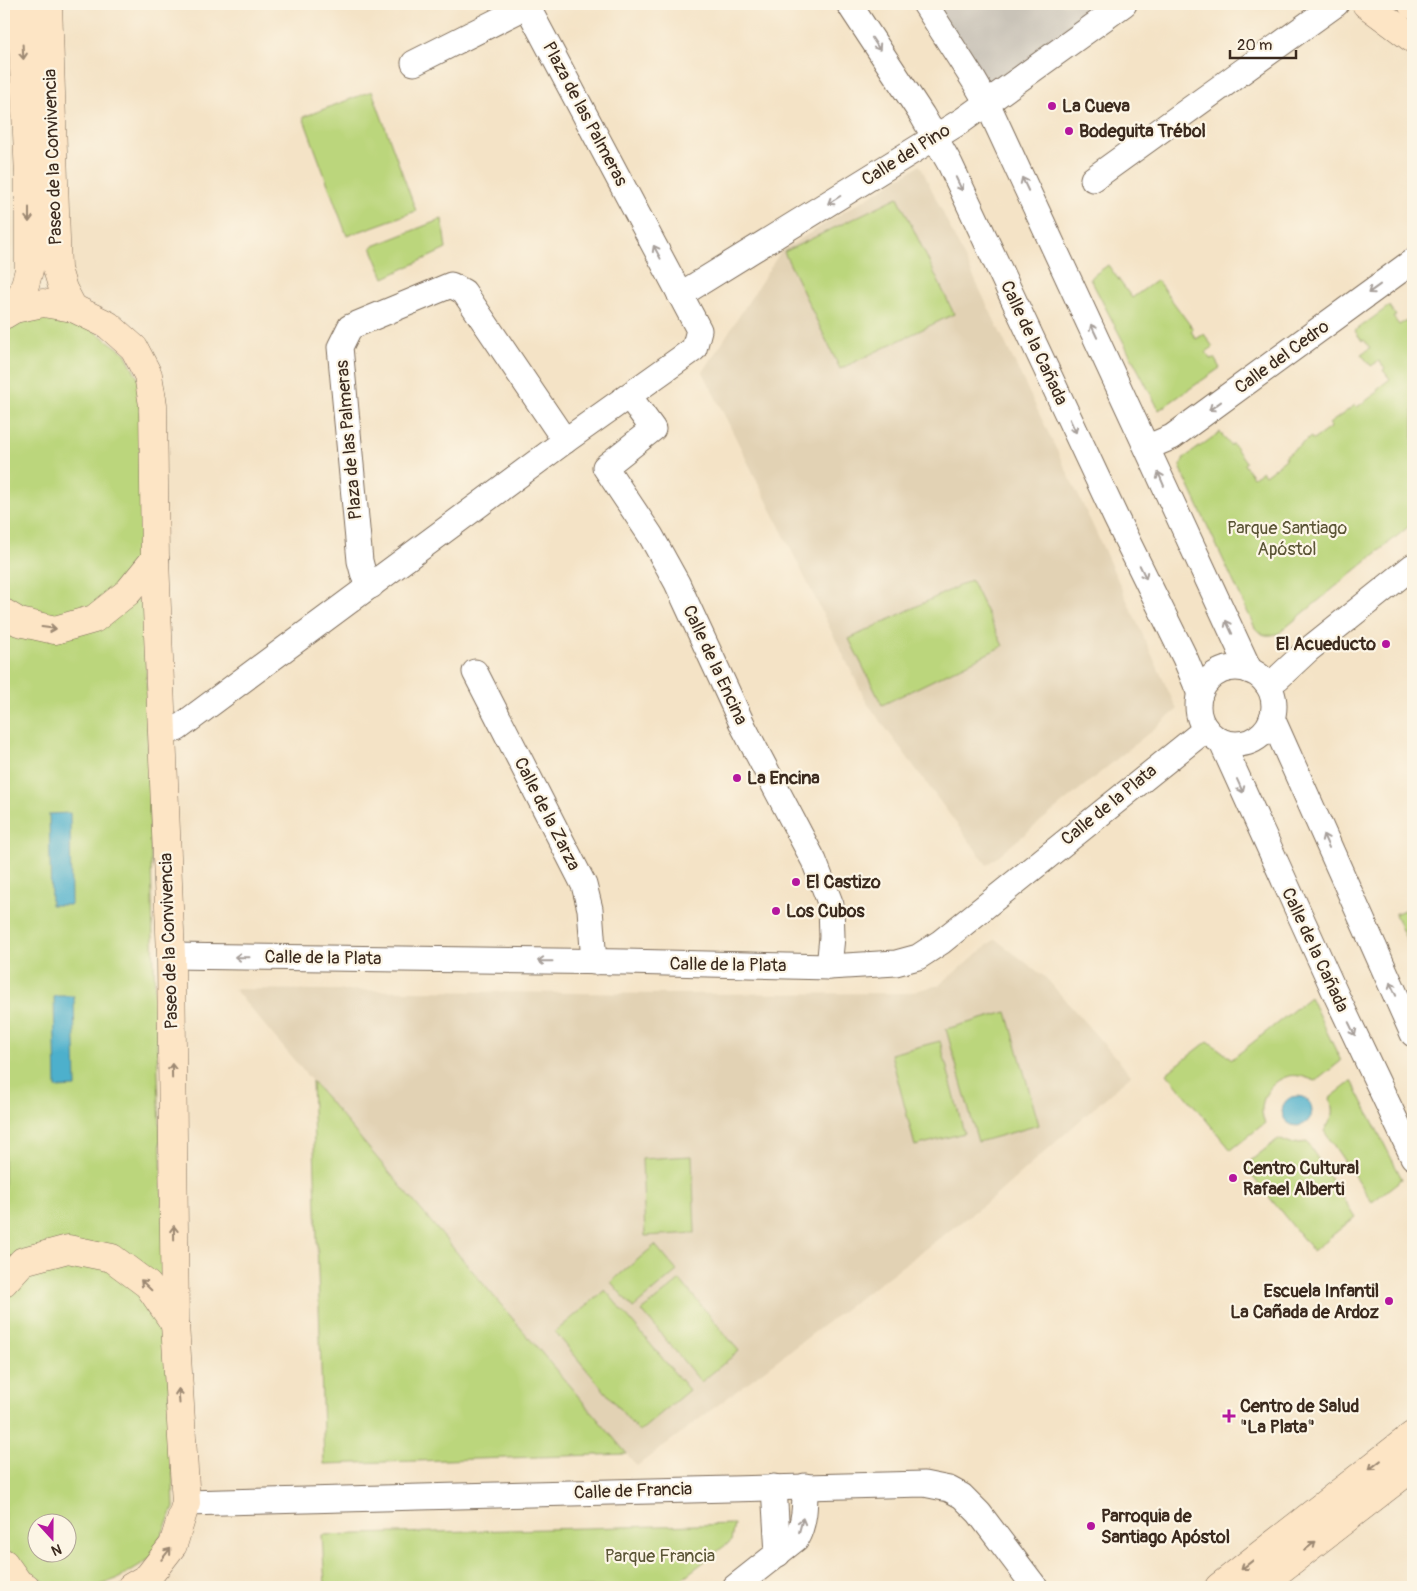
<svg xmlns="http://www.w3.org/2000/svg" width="1417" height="1591" font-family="Pangolin,sans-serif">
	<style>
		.built { fill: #e2d2b4 }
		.industrial { fill: #c9c3b8 }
		.green { fill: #bbd67c; stroke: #7b804d; fill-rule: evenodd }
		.water { fill: #4db0cc; stroke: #446d75 }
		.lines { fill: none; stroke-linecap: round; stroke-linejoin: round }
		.street-casing { stroke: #7c6b59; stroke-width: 27 }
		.secondary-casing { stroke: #7c6b59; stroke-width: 29 }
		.street { stroke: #fff; stroke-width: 25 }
		.secondary { stroke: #fde5c5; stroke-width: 28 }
		.oneway { stroke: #a79f9a }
		.oneway2 { stroke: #9c8872 }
		.poi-dot { fill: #b5179e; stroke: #fcf5e5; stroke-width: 2 }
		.labels { text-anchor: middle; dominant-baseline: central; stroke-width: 4.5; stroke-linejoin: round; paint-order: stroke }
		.poi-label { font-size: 18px; font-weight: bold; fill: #3b2a1e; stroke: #fcf5e5; text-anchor: start }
		.street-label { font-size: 18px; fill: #3b2a1e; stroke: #fcf5e5 }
		.park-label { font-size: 18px; fill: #5b5536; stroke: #fcf5e5 }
	</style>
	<rect width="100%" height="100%" fill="#fcf5e5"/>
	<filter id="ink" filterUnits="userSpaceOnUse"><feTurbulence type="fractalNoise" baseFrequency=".02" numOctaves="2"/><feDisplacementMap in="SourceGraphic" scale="10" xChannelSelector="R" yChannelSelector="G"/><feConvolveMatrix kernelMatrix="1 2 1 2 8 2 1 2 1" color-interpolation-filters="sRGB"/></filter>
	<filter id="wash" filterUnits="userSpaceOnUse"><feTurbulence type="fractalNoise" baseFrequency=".0096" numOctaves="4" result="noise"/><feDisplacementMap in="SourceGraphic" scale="20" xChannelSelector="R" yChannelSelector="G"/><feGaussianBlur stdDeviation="1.12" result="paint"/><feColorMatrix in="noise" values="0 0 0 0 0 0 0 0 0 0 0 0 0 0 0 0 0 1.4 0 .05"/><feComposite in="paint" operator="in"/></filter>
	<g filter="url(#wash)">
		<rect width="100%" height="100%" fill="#f4e3c6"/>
		<g class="built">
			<polygon points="920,165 1094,528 1177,710 987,865 867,703 703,372 781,251"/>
			<polygon points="995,939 1046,978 1131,1075 994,1197 637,1466 234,989 664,994 908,993 939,985"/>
		</g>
		<polygon class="industrial" points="925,4 1124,4 987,103"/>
		<g class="green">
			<polygon points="372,91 416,211 347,236 303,117"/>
			<polygon points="898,197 954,314 840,369 784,252"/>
			<polygon points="442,219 446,249 384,278 371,247"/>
			<polygon points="1108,265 1132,298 1157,280 1193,329 1191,331 1196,339 1204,334 1213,347 1206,352 1211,359 1214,358 1220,368 1159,410 1090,278"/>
			<path d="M 1389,306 L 1396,316 L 1393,317 L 1399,325 L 1407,320 L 1413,329 L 1413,335 L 1408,338 L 1413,345 L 1413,523 L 1279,633 C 1268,637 1262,636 1255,628 L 1180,467 L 1184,458 L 1220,432 L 1230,445 L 1233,444 L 1246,462 L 1244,464 L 1253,477 L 1262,471 L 1265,475 L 1286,459 L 1285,456 L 1311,437 L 1313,440 L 1331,427 L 1329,424 L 1355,405 L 1357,407 L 1378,392 L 1377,389 L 1390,379 L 1383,370 L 1385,368 L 1379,361 L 1371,366 L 1361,354 L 1370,348 L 1364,340 L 1362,341 L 1355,331 Z"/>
			<path d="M 72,315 L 125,353 L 139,380 L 153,939 L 174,1508 L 151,1558 L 119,1578 L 95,1587 L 50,1586 L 21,1565 L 6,1548 L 4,1540 L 4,326 L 17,318 ZM 38,1524 L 68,1524 L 68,1554 L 38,1554 Z"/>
			<polygon points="971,580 1003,646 882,705 849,639"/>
			<polygon points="1413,906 1413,955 1395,914"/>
			<path d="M 1310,997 L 1341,1061 L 1316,1081 C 1307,1078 1298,1074 1289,1076 C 1268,1081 1256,1105 1265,1123 L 1231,1150 L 1167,1073 L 1208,1041 L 1232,1059 Z"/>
			<polygon points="1007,1012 1039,1125 978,1142 946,1029"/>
			<polygon points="940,1041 964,1133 915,1146 891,1054"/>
			<polygon points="312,1081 627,1454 324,1464"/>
			<path d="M 1352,1081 L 1402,1179 L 1372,1202 L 1324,1131 C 1333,1118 1334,1113 1330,1098 Z"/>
			<polygon points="1278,1139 1291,1144 1307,1142 1355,1217 1313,1251 1244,1166"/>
			<polygon points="692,1156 695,1233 645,1236 642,1159"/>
			<polygon points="655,1245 677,1271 633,1308 611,1282"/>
			<polygon points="680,1280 739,1351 701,1382 642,1311"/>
			<polygon points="605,1290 689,1390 639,1432 555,1332"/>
			<polygon points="734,1524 731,1541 671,1587 325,1587 322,1535"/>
		</g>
		<g class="water">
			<polygon points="70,813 71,905 51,905 49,814"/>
			<polygon points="54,996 74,996 76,1087 56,1088"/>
			<circle cx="1297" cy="1111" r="15"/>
		</g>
	</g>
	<g filter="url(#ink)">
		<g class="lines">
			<g class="street-casing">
				<g id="street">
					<polyline points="849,4 922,115 950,164 1116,518 1185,658 1200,694"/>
					<polyline points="925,4 973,79 987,103 1250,671"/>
					<polyline points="414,63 527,6"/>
					<polyline points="1093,179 1336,4"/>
					<polyline points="680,295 963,120 1124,4"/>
					<polyline points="629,396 653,429 605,467 651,536 677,583 744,728 814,861 831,905 832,937 829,967"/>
					<polyline points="1148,447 1172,437 1413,261"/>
					<polyline points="371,586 364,576 360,561 340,347 350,327 451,285 464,292 565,441"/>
					<circle cx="1236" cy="706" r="38"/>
					<polyline points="475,672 584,885 590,909 594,962"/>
					<polyline points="1267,684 1278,678 1308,650 1413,566"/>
					<polyline points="1272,718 1413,1034"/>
					<polyline points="162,730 177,729 565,441 694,349 699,330 526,4"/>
					<polyline points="1221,741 1337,997 1413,1157"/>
					<polyline points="171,956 625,962 829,967 896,963 918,957 941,942 1206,729"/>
					<polyline points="774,1487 778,1554"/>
					<polyline points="186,1503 924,1484 949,1489 962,1496 979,1513 1035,1587"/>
					<path d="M 735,1587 L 796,1539 C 805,1523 805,1505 805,1486"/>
				</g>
			</g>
			<g class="secondary-casing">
				<g id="secondary">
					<polyline points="48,4 57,269 63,289 73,308"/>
					<polyline points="1366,4 1413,39"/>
					<polyline points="1412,4 1413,5"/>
					<polyline points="14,309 23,292 29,270 29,176 21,4"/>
					<polyline points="4,315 14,309 43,303 73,308 108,325 134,348 148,375 153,405 155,559 171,956 175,1324 186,1503 173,1545 148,1577 131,1587"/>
					<polyline points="4,613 19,622 55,630 94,619 128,592 155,559"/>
					<polyline points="4,1282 23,1261 68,1249 112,1258 148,1285 175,1324"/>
					<polyline points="4,1563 19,1584 26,1587"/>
					<polyline points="1219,1587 1413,1435"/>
					<polyline points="1258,1587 1413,1467"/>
				</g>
			</g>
			<use href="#street" class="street"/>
			<use href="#secondary" class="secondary"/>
		</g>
		<defs><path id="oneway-shaft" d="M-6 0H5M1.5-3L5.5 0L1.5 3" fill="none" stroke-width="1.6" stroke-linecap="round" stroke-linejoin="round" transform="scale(1.25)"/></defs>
		<g class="oneway">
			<use href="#oneway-shaft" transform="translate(876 44) rotate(57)"/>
			<use href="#oneway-shaft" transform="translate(959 184) rotate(65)"/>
			<use href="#oneway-shaft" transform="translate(1025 184) rotate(-115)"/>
			<use href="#oneway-shaft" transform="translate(834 200) rotate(148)"/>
			<use href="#oneway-shaft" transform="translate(657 252) rotate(-118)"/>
			<use href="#oneway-shaft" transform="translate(1374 289) rotate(144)"/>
			<use href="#oneway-shaft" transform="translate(1094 331) rotate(-115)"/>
			<use href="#oneway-shaft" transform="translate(1215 406) rotate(144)"/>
			<use href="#oneway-shaft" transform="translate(1073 426) rotate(65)"/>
			<use href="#oneway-shaft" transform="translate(1161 479) rotate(-113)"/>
			<use href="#oneway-shaft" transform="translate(1143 572) rotate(64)"/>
			<use href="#oneway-shaft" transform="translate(1229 627) rotate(-115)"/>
			<use href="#oneway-shaft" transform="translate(1240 786) rotate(66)"/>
			<use href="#oneway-shaft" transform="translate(1326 841) rotate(-114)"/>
			<use href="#oneway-shaft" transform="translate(242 957) rotate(-179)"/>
			<use href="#oneway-shaft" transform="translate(545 961) rotate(-179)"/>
			<use href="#oneway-shaft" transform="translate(1393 989) rotate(-115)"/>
			<use href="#oneway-shaft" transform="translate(1352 1029) rotate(64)"/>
			<use href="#oneway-shaft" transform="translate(801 1525) rotate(-75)"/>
		</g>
		<g class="oneway2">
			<use href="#oneway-shaft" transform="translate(23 52) rotate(87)"/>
			<use href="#oneway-shaft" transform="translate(29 215) rotate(90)"/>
			<use href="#oneway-shaft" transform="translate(49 628) rotate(7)"/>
			<use href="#oneway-shaft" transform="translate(172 1071) rotate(-91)"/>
			<use href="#oneway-shaft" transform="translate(174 1233) rotate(-91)"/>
			<use href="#oneway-shaft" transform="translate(146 1285) rotate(-136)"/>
			<use href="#oneway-shaft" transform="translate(179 1396) rotate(-94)"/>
			<use href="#oneway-shaft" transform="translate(1375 1465) rotate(142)"/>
			<use href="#oneway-shaft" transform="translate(1310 1546) rotate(-38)"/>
			<use href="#oneway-shaft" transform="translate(166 1554) rotate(-51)"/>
			<use href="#oneway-shaft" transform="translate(1247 1565) rotate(142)"/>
		</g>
	</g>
	<g class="poi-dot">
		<circle cx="1052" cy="106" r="5"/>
		<circle cx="1069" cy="131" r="5"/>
		<circle cx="1386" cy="644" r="5"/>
		<circle cx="737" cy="778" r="5"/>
		<circle cx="796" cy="882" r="5"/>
		<circle cx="776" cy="911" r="5"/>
		<circle cx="1233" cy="1178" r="5"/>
		<circle cx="1389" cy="1301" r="5"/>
		<path d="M1226.5 1408.5h5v5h5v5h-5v5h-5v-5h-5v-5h5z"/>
		<circle cx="1091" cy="1526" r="5"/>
	</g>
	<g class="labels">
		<g class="poi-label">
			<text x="1062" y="106">La Cueva</text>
			<text x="1079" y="131">Bodeguita Trébol</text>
			<text x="1376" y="644" text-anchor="end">El Acueducto</text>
			<text x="747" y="778">La Encina</text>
			<text x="806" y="882">El Castizo</text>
			<text x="786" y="911">Los Cubos</text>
			<text x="1243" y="1168">Centro Cultural<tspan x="1243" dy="21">Rafael Alberti</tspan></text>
			<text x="1379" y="1291" text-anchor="end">Escuela Infantil<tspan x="1379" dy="21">La Cañada de Ardoz</tspan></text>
			<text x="1240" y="1406">Centro de Salud<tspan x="1240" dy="21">"La Plata"</tspan></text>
			<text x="1101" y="1516">Parroquia de<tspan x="1101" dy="21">Santiago Apóstol</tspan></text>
		</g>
		<g class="street-label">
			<text transform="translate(585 114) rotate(62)">Plaza de las Palmeras</text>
			<text transform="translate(906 155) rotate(-32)">Calle del Pino</text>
			<text transform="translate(53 157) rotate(-92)">Paseo de la Convivencia</text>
			<text transform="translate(1034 343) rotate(65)">Calle de la Cañada</text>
			<text transform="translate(1282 357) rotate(-36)">Calle del Cedro</text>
			<text transform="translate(349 440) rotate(-95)">Plaza de las Palmeras</text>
			<text transform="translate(715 665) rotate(65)">Calle de la Encina</text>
			<text transform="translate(1109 805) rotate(-39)">Calle de la Plata</text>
			<text transform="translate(547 814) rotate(63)">Calle de la Zarza</text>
			<text transform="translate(169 941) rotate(-92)">Paseo de la Convivencia</text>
			<text transform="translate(1315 950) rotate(65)">Calle de la Cañada</text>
			<text transform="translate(323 958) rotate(1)">Calle de la Plata</text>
			<text transform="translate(728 965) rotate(1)">Calle de la Plata</text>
			<text transform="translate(633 1491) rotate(-2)">Calle de Francia</text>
		</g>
		<g class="park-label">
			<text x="1287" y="528">Parque Santiago<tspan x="1287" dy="21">Apóstol</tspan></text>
			<text x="660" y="1556">Parque Francia</text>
		</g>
	</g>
	<rect width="1417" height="1591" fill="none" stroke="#fcf5e5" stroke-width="20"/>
	<g transform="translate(52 1538) rotate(159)"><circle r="24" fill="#fcf5e5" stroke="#afa495"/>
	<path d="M0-4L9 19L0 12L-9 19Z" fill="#b5179e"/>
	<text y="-8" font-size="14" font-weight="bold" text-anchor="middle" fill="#3b2a1e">N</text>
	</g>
	<path d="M1230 50v8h66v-8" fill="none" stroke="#3b2a1e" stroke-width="2.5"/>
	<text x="1237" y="50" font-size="15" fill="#3b2a1e" stroke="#fcf5e5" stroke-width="4" paint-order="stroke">20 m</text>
</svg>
